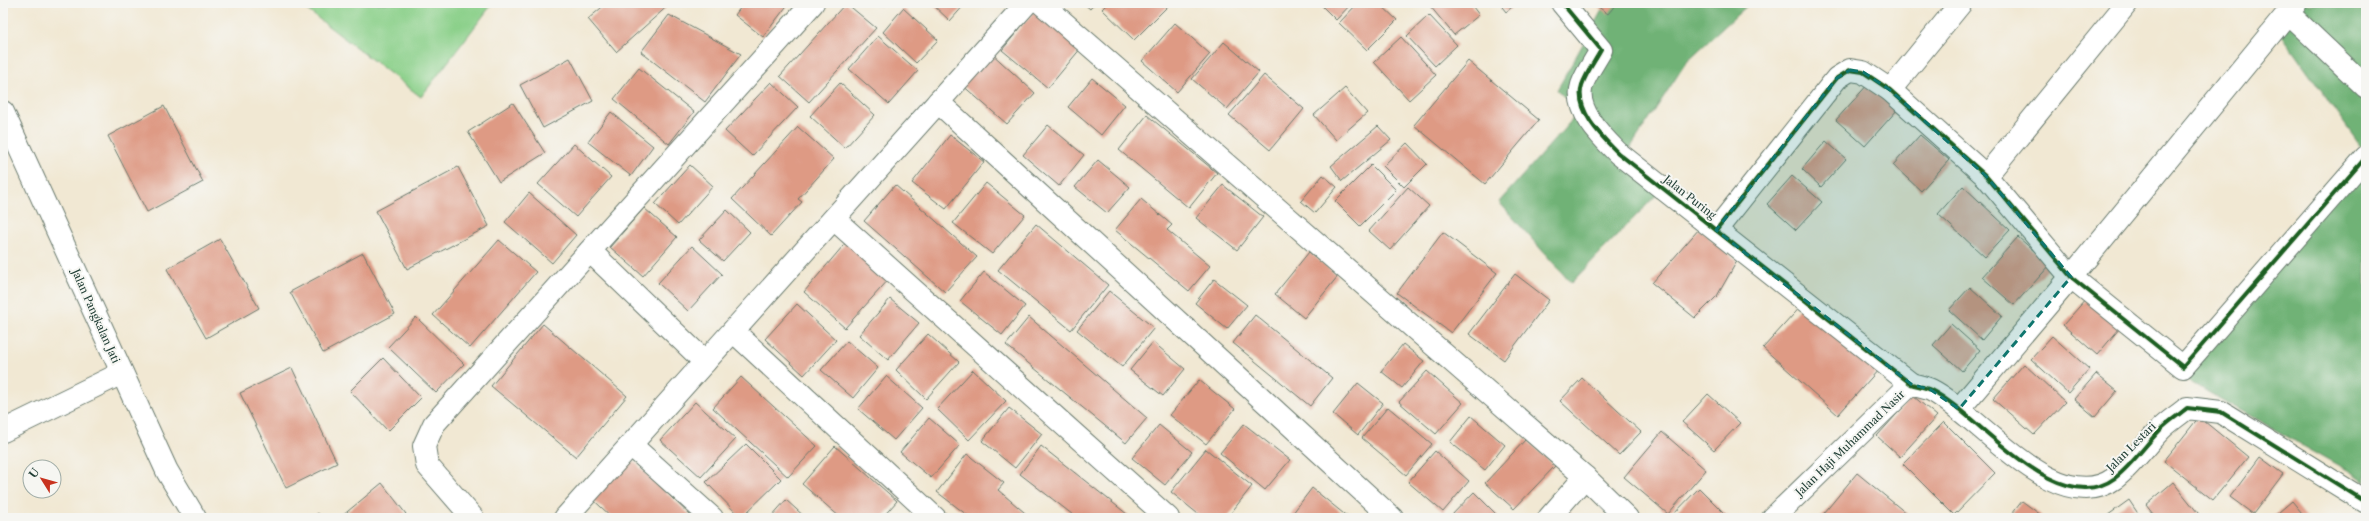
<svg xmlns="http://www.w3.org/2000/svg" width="2369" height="521" font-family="'Libre Caslon Text',serif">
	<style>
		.green { fill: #8bd08a; stroke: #55865f }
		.forest { fill: #70b276; stroke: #487855 }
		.building { fill: #de9a84 }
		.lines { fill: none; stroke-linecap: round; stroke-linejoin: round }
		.minor-casing { stroke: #68796c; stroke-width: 24 }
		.major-casing { stroke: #68796c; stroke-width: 24 }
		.minor { stroke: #fff; stroke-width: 22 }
		.major { stroke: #fff; stroke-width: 22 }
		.cycleway-casing { stroke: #f6f6f2; stroke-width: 6 }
		.cycleway { stroke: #1b5e20; stroke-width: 4 }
		.marked { fill: #0f766e; fill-opacity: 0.2; stroke: #0f766e; stroke-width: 3; stroke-dasharray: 8 5; stroke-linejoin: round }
		.labels { text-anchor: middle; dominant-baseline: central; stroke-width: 4; stroke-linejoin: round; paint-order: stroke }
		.street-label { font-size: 11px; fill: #1f3d34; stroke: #f6f6f2 }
	</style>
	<rect width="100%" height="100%" fill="#f6f6f2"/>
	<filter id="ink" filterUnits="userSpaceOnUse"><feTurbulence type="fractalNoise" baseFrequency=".025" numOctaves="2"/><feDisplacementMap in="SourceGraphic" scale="8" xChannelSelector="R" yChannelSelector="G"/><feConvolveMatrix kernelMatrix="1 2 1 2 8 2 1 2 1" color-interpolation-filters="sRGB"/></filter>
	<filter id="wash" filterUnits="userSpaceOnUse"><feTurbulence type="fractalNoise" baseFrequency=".012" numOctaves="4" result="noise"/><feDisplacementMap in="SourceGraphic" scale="16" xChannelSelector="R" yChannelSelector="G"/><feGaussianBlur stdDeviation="0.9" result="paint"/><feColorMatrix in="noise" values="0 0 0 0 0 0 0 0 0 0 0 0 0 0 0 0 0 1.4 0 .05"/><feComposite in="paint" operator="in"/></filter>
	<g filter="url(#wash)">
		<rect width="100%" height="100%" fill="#f1e8d3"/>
		<polygon class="green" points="298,3 493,3 421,97"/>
		<g class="forest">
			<polygon points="1606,3 1750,3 1687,61 1627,153 1666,185 1571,283 1499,202 1579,112 1557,90"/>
			<polygon points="2290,3 2366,3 2366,154 2272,22"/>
			<polygon points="2366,159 2366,481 2176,374"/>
		</g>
		<g id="blocks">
			<g class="building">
				<polygon points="607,3 671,3 616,52 588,19"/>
				<polygon points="744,3 789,3 763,37 735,15"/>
				<polygon points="846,3 876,28 809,102 780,76"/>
				<polygon points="875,3 884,3 880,7"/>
				<polygon points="931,3 966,3 950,21"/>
				<polygon points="1083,3 1095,3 1090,9"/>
				<polygon points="1108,3 1171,3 1134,40 1102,9"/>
				<polygon points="1325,3 1352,3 1336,20 1322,6"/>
				<polygon points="1358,3 1379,3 1397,20 1367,50 1339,23"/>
				<polygon points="1434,3 1470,3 1479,15 1454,35 1430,6"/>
				<polygon points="1499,3 1517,3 1506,12"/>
				<polygon points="1593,3 1617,3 1608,14"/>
				<polygon points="1040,4 1086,42 1048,88 1002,50"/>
				<polygon points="903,8 938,40 916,63 883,32"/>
				<polygon points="669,15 741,54 705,102 641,52"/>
				<polygon points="1429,15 1457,45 1435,66 1407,36"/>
				<polygon points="1175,23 1210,54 1177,92 1142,61"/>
				<polygon points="878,36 918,71 889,104 849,69"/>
				<polygon points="1401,37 1436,75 1409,100 1374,62"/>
				<polygon points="1224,42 1259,72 1227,109 1192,79"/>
				<polygon points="989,51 1035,93 1007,124 961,84"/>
				<polygon points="570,58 593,101 543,128 520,85"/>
				<polygon points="1468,61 1539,120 1485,184 1414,125"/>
				<polygon points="639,68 694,112 669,144 614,99"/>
				<polygon points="1264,75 1304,109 1270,150 1229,115"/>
				<polygon points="1092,78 1125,105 1101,135 1068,107"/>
				<polygon points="771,82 798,107 752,156 725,131"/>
				<polygon points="840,83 875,115 845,148 810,116"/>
				<polygon points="1869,83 1898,109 1865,146 1836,120"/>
				<polygon points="1345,88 1367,113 1336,140 1314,115"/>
				<polygon points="513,103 545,153 499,182 468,132"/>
				<polygon points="164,106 203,182 147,212 108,136"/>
				<polygon points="611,112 653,146 631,176 588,142"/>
				<polygon points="1147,115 1217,173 1189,208 1119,150"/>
				<polygon points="1048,125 1084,155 1059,186 1023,155"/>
				<polygon points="1378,126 1391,140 1342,181 1331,166"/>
				<polygon points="798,127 834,159 798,199 802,202 771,236 732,199"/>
				<polygon points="950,135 984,162 946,209 912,183"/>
				<polygon points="1920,135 1949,160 1921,191 1893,165"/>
				<polygon points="1826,141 1846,159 1821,187 1802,169"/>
				<polygon points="1407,143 1427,164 1404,187 1383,166"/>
				<polygon points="574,144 611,177 576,217 538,184"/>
				<polygon points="1098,160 1130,187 1107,213 1075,187"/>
				<polygon points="690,165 713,186 678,225 655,204"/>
				<polygon points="1371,165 1396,190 1360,226 1335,201"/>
				<polygon points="458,167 489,226 407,269 376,211"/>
				<polygon points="1323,175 1337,187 1315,213 1301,201"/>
				<polygon points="1792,176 1822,202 1796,230 1767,204"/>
				<polygon points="986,183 1025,215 992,254 953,223"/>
				<polygon points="895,185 977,257 945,292 864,221"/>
				<polygon points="1223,185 1263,217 1237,250 1196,218"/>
				<polygon points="1963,186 2010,230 1985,257 1938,214"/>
				<polygon points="1408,187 1429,206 1390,250 1369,231"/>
				<polygon points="529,193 576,235 552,263 505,222"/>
				<polygon points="1141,199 1172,225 1167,230 1210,266 1189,291 1115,230"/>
				<polygon points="644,208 677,237 643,276 610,247"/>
				<polygon points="727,210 750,232 723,261 699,240"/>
				<polygon points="1036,224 1108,285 1071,330 998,270"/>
				<polygon points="1699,229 1737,261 1717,296 1695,318 1652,283"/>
				<polygon points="1443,232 1497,273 1451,333 1397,293"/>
				<polygon points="2018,237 2050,265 2014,305 1982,277"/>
				<polygon points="220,239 259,308 206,338 167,269"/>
				<polygon points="499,240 536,272 470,348 433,315"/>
				<polygon points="848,240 890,278 845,328 804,292"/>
				<polygon points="692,246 722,274 688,311 658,283"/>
				<polygon points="1309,252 1338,276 1304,318 1275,294"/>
				<polygon points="363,253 395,314 323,353 290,292"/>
				<polygon points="984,272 1025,306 1002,335 960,301"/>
				<polygon points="1515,274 1549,300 1504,360 1469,334"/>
				<polygon points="1214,279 1247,305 1227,329 1195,303"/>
				<polygon points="1970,287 2002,316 1982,340 1949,310"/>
				<polygon points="1109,291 1154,328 1122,367 1077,330"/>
				<polygon points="2087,298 2120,328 2097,355 2063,325"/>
				<polygon points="890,299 919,323 888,360 859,335"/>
				<polygon points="1804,303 1879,369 1838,415 1763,348"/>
				<polygon points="797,304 836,340 804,375 765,339"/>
				<polygon points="1255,315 1332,378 1310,406 1233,343"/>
				<polygon points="416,317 464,364 436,393 388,347"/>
				<polygon points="1029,317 1147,418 1126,443 1006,345"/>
				<polygon points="543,324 627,396 576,457 491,386"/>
				<polygon points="1951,324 1980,350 1962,371 1933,345"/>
				<polygon points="928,334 959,362 926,399 896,370"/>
				<polygon points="2052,336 2089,369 2068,393 2031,359"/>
				<polygon points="847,341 878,368 853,398 821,370"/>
				<polygon points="1153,342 1185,369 1163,396 1130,370"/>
				<polygon points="1403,344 1424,361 1402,388 1381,371"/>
				<polygon points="383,358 421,398 388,431 350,391"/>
				<polygon points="2024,364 2065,402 2034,435 1993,399"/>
				<polygon points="292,368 337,463 286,488 240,393"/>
				<polygon points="973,370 1006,401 969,440 937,409"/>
				<polygon points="1427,371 1463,403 1436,434 1399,402"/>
				<polygon points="2096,374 2117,391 2095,417 2074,399"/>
				<polygon points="886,376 922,408 894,440 858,409"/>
				<polygon points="741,377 817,446 788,477 713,408"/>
				<polygon points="1582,378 1641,432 1619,455 1560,401"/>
				<polygon points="1199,380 1235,409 1206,444 1170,415"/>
				<polygon points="1358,383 1383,403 1358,435 1333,414"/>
				<polygon points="1708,394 1740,423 1714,450 1682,422"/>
				<polygon points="1913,396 1937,416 1900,457 1877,436"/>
				<polygon points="695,402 736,439 701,477 660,440"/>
				<polygon points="1388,407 1432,444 1406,475 1362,438"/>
				<polygon points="1009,408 1042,434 1015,468 982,441"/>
				<polygon points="1471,416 1505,445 1485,470 1450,442"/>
				<polygon points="2199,417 2248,457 2213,500 2164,461"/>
				<polygon points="929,418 960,445 931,478 900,452"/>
				<polygon points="1944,422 1995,473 1954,515 1903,464"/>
				<polygon points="1244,424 1290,460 1265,490 1220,453"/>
				<polygon points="1159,425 1192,452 1165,485 1132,458"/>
				<polygon points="1662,432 1706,470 1668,514 1624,477"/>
				<polygon points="1526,439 1555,466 1514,509 1485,483"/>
				<polygon points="746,444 781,479 741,518 706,482"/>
				<polygon points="835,446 897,501 882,518 841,518 802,484"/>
				<polygon points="1041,446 1132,518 1077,518 1020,474"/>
				<polygon points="1206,449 1252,486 1227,518 1203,518 1171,492"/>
				<polygon points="1435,451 1469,481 1443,512 1408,482"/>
				<polygon points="967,454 1004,483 998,490 1031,518 971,518 937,492"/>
				<polygon points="627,455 691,516 690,518 613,518 588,495"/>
				<polygon points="2260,457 2283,474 2253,514 2230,497"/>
				<polygon points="1857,473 1912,518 1820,518"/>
				<polygon points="2173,482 2202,518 2156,518 2146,505"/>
				<polygon points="382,483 406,514 402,518 343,518 342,516"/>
				<polygon points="1312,488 1349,518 1289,518"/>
				<polygon points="1699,488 1728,517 1727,518 1671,517"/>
				<polygon points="1474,492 1500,518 1449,518"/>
				<polygon points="786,500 806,518 770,518"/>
				<polygon points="2129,500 2141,518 2104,518"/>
				<polygon points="2022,501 2045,518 2009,518"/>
				<polygon points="2292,501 2306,518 2272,518"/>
				<polygon points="1569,511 1577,518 1563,518"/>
				<polygon points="318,513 322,518 312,518"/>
			</g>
		</g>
	</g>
	<g filter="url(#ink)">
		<use href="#blocks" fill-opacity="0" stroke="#68796c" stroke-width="1"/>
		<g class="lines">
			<g class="minor-casing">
				<g id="minor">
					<polyline points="1041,3 1585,477 1627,518"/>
					<path d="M 1562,3 L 1601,50 C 1595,61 1586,73 1582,85 C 1574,110 1602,137 1618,153 L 1911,384 C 1917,386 1925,387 1931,390 C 1979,414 2057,521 2115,478 C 2133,464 2146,444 2161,429 C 2169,421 2179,415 2187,408 L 2221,412 L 2366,502"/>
					<polyline points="2289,14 2366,87"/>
					<polyline points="1890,90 1961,3"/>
					<polyline points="938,102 1392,518"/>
					<polyline points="1986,176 2127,3"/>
					<polyline points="834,219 1168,518"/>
					<polyline points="1716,230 1837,78 1850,70 1863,72 1890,90 1986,176 2071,277 2183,367 2366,157"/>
					<polyline points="590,251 705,362"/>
					<polyline points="733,331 935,518"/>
					<polyline points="1959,409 2071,277 2296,3"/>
					<polyline points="3,431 122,373"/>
					<polyline points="631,445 712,518"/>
					<polyline points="473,518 427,465 424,446 434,424 813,3"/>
					<polyline points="565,518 1027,3"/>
					<polyline points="1549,518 1585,477"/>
					<polyline points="1773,518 1911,384"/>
				</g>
			</g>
			<g class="major-casing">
				<polyline id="major" points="3,112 167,471 195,518"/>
			</g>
			<use href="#minor" class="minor"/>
			<use href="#major" class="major"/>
			<g class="cycleway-casing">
				<g id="cycleway">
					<path d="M 1562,3 L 1601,50 C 1595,61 1586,73 1582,85 C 1574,110 1602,137 1618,153 L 1911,384 C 1917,386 1925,387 1931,390 C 1979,414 2057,521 2115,478 C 2133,464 2146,444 2161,429 C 2169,421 2179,415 2187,408 L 2221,412 L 2366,502"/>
					<polyline points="1716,230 1837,78 1850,70 1863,72 1890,90 1986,176 2071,277 2183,367 2366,157"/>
				</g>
			</g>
			<use href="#cycleway" class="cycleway"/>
		</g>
	</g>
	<path class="marked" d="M 1850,70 L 1863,72 L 1890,90 L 1986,176 L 2071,277 L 1959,409 L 1931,390 L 1911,384 L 1716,230 L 1837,78 Z"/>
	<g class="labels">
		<g class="street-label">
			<text transform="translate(1690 197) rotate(38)">Jalan Puring</text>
			<text transform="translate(96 316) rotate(66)">Jalan Pangkalan Jati</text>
			<text transform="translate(1850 443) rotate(-44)">Jalan Haji Muhammad Nasir</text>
			<text transform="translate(2131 447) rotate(-45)">Jalan Lestari</text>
		</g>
	</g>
	<rect width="2369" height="521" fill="none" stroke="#f6f6f2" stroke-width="16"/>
	<g transform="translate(42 479) rotate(307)"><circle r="19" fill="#f6f6f2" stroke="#a0aca6"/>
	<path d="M0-3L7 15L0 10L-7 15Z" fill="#c8321e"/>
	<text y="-6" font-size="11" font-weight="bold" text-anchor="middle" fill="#1f3d34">U</text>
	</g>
</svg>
